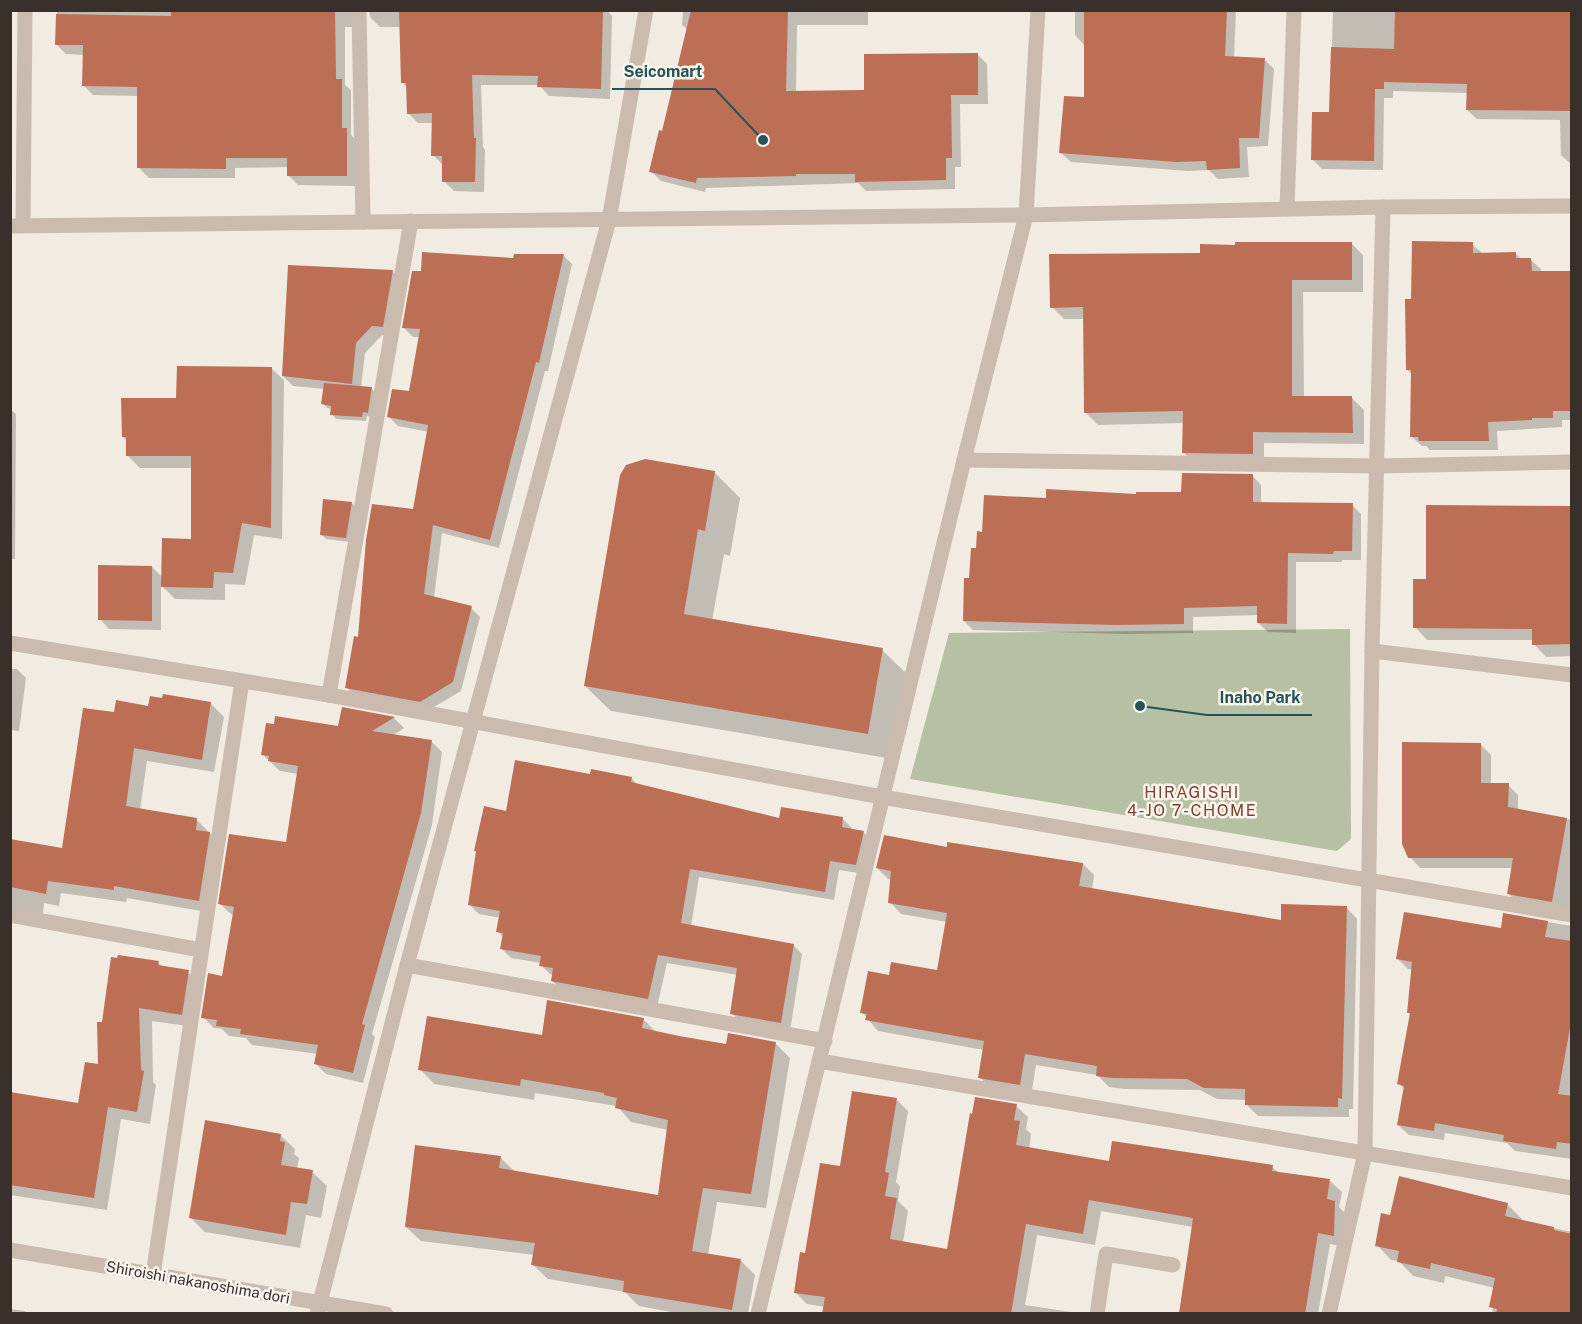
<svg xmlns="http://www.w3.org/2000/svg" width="1582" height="1324" font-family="'Public Sans',sans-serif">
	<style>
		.green { fill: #b6c0a2 }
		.shadow { fill: #0003 }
		.building { fill: #bd6f55 }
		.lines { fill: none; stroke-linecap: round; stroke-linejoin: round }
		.service { stroke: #cabbae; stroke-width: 15 }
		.minor { stroke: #cabbae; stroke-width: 15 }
		.tertiary { stroke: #cabbae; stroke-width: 15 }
		.labels { text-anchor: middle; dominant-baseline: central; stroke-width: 5; stroke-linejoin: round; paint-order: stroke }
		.street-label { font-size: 15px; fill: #39302c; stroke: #faf5ee }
		.neighbourhood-label { font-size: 16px; letter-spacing: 1.5px; fill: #82402b; stroke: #faf5ee }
		.leader { fill: none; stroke: #245458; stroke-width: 2 }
		.callout-dot { fill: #245458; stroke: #faf5ee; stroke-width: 2 }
		.callout-label { font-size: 16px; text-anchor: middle; font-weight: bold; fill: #245458; stroke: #faf5ee; stroke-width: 5; stroke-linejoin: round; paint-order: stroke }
	</style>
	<rect width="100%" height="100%" fill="#f2ebe2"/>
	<polygon class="green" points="1350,629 1351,839 1337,851 910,779 949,633"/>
	<g class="shadow">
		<polygon points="57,10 367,10 360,16 359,27 345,27 345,85 351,90 351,135 356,140 356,186 298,185 288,175 288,167 235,168 235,178 149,178 139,168 139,96 93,95 83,85 84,55 66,54 56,44"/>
		<polygon points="369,10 607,10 612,16 610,99 549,96 539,85 481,85 483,147 485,150 484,192 454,191 444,181 443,165 433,155 433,123 418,123 408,113 407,87 402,82 401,27 380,27 370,17"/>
		<polygon points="683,10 868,10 868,25 797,25 796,93 866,92 977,54 987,64 988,104 960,104 961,167 955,167 955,189 866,191 858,183 706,188 705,192 661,181 651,171 663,133 688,30 682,25"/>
		<polygon points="1075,10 1236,10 1234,58 1265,60 1274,69 1268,146 1247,147 1249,177 1218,179 1209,170 1188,171 1071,162 1061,153 1086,99 1084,45 1075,35"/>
		<polygon points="1333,10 1572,10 1572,165 1561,155 1560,120 1477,119 1467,110 1468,93 1393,91 1393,98 1384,98 1383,170 1322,169 1312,159 1330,114"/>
		<polygon points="1351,243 1363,255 1363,292 1303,292 1304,398 1352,398 1364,410 1364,444 1264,443 1264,466 1196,465 1184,453 1184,423 1098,425 1086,413 1084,319 1064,319 1052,307 1201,254"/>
		<polygon points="1472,244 1483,254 1516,254 1522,260 1531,260 1541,269 1541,273 1572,273 1572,420 1562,420 1562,427 1497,431 1498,450 1430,450 1426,446 1422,446 1412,437 1412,374 1407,370 1412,301"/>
		<polygon points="563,255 572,264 548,371 545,371 499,548 442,533 434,598 471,608 480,617 461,691 429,710 356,697 346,687 360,638 414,511 429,432 398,426 389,417 411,392 421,337 413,337 404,328 514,259"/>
		<polygon points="392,271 402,281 392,336 382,335 365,353 361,388 372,389 376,393 372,417 367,416 366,421 336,419 332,414 332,409 327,408 323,404 325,389 293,386 283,376"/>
		<polygon points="271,368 284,380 282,539 254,535 245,585 225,584 225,600 175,599 161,585 161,630 109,629 100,619 152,567 163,578 192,541 193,468 140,468 128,456 127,441 123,437 178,399"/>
		<polygon points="10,409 16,414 15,559 10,559"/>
		<polygon points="714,472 740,498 730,556 724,554 712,621 882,650 908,675 893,759 611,711 585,686"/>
		<polygon points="1252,475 1261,485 1261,503 1352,505 1361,514 1361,560 1342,560 1342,562 1296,562 1296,633 1268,632 1258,623 1258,615 1193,617 1193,633 1126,634 973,630 964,621 977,550 984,533 1047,500 1183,493"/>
		<polygon points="324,500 352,503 356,508 350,542 326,539 321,534"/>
		<polygon points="1572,507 1572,656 1546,657 1534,644 1534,640 1427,640 1415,627 1428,581"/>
		<polygon points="10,669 17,669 26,678 19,731 10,730"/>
		<polygon points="211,704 224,717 214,772 147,761 140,810 197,820 222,846 212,913 127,898 126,902 61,893 59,906 44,903 43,914 10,909 10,840 63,850 115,714 149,707"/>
		<polygon points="343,709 394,718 404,728 392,736 432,742 442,752 432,825 372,1034 375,1037 363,1083 326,1074 315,1063 318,1054 252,1045 246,1038 229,1036 222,1029 214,1028 203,1017 223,977 234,915 231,914 220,904 287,844 298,774 280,771 263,755 340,728"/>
		<polygon points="1480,744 1491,755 1491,785 1508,785 1518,795 1518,810 1572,820 1572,913 1519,904 1508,893 1513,868 1420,868 1410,857"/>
		<polygon points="591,776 631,778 639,786 780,820 843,819 852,828 851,830 864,833 873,842 865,874 839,870 834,900 699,877 691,926 793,945 802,954 790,1031 741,1023 732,1013 738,975 667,963 657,1007 562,990 552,981 553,975 550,974 541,965 541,963 511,958 501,948 503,937 498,932 501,918 479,914 469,904 507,812"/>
		<polygon points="948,848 1083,864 1094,875 1092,890 1282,922 1346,907 1357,919 1353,1109 1349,1109 1349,1117 1258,1116 1247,1105 1247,1100 1217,1099 1200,1090 1125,1089 1109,1087 1097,1075 1036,1065 1031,1096 991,1089 980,1077 984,1050 878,1031 862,1012 891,976 938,972 947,922 901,914 890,902 892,880 888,879 877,868"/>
		<polygon points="1505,915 1572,926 1572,1159 1515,1151 1507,1143 1445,1133 1444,1140 1409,1135 1398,1125 1405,1090 1399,1084 1411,1015 1408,1012 1413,970 1408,969 1398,959 1502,929"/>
		<polygon points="158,963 163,967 188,972 201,985 195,1027 152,1021 153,1082 156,1085 150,1124 121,1119 107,1210 10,1195 10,1094 80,1105 100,1066 103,1023"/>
		<polygon points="643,1019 657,1033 727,1045 775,1043 790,1058 766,1208 717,1202 708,1255 740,1260 755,1275 748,1314 682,1314 639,1306 625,1292 548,1279 533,1265 535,1255 421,1241 406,1227 500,1157 515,1172 659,1197 668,1130 631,1122 617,1106 535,1093 534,1100 434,1084 420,1069 543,1037"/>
		<polygon points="896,1099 908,1111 896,1182 900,1186 898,1201 908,1211 903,1242 948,1250 1016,1106 1028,1117 1026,1129 1031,1134 1029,1149 1110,1163 1272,1167 1279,1173 1330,1181 1342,1192 1339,1207 1346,1214 1345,1247 1330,1244 1318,1314 1179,1314 1193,1227 1101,1211 1095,1245 1037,1235 1025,1305 1084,1314 824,1314 825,1307 807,1304 795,1292 807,1255 841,1168"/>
		<polygon points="280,1135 295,1149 294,1154 299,1158 297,1169 312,1172 327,1186 321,1218 306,1215 300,1248 205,1232 191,1218"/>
		<polygon points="1507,1204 1522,1219 1521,1221 1572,1232 1572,1314 1492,1314 1493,1308 1490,1306 1495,1288 1445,1276 1444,1283 1413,1276 1399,1261 1391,1260 1377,1245 1391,1217"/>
		<polygon points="10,1309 25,1311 27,1314 10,1314"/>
	</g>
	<g class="building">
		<polygon points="171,10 335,10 336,79 342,79 342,128 347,128 347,176 287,176 287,158 226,158 226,169 137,168 137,87 82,86 83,45 55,45 56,14 171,16"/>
		<polygon points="399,10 603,10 601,89 537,87 538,76 472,75 474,138 476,138 475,182 442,182 442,156 431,156 432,113 407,114 406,83 401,83"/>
		<polygon points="691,10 788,10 786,91 864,90 864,54 978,53 978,95 951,95 952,158 946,158 946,180 855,182 855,174 796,174 796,176 697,178 696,183 649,172 659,130 662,131"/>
		<polygon points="1084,10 1227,10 1225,56 1265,58 1259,138 1239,138 1240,168 1207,170 1206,161 1176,162 1059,153 1064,96 1084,97"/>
		<polygon points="1395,10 1572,10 1572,111 1466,110 1467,84 1384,82 1384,89 1375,89 1374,161 1311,160 1312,112 1329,112 1331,47 1394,49"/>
		<polygon points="1412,241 1473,242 1473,253 1516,252 1516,258 1531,258 1532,271 1572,271 1572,411 1553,411 1553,418 1532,418 1532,420 1488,422 1489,441 1419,441 1418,437 1410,437 1411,370 1406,370 1405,299 1411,299"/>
		<polygon points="1235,242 1352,242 1352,280 1292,280 1292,396 1352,396 1353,433 1253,432 1253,454 1182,453 1183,411 1084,413 1083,307 1050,308 1049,254 1200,253 1200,244 1235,245"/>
		<polygon points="422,252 513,258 514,254 564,254 539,363 536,362 490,540 433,525 424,594 472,606 453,682 420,702 345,688 354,636 358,637 366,540 372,504 413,509 428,425 387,417 392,389 409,391 420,329 402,328 412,271 421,271"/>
		<polygon points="288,265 393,270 383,327 372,326 356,343 352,384 282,376"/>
		<polygon points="177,366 272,367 271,528 242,523 233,573 214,572 213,588 161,587 162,538 191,539 191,456 126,456 126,437 122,437 121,398 176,398"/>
		<polygon points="324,383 372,387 368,413 363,412 362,417 330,415 331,406 321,404"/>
		<polygon points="645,459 715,471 705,531 698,529 684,614 883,648 868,734 584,686 620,475 626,465"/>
		<polygon points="1182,473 1253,474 1253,502 1353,503 1352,551 1334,551 1333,554 1288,553 1287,624 1257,623 1257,606 1184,608 1184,624 1116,625 963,621 964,578 969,578 971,548 976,548 977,531 982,532 984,495 1046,498 1046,489 1136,494 1136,492 1181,492"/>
		<polygon points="323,499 352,502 346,538 320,535"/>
		<polygon points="1426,505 1572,506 1572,644 1532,645 1532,629 1413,628 1413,579 1426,579"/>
		<polygon points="98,565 152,566 152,621 98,620"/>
		<polygon points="163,694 211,702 202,760 134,748 126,806 197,818 196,830 210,832 199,901 114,886 114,890 48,881 46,894 10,887 10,839 62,848 83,708 114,712 116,700 148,706 150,696 162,698"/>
		<polygon points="342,707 395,717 372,731 432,740 421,813 362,1024 365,1025 353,1073 314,1064 318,1045 240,1034 241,1029 216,1026 217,1020 201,1018 208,973 222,976 234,907 218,904 229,834 286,842 298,766 268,761 269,756 261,755 266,723 274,724 275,716 338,726"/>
		<polygon points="1402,742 1481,743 1481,783 1509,783 1508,807 1567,818 1552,902 1507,894 1513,858 1408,858 1402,844"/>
		<polygon points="515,760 590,774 591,769 632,777 631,782 779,818 781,807 843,817 842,827 864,831 856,865 830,861 825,892 690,869 681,923 794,944 781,1023 730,1014 737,968 658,955 648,999 551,981 553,968 539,966 541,956 500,949 503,933 496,932 500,911 468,905 476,851 474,851 484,806 506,811"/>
		<polygon points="884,835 947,847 947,842 1083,863 1079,886 1281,920 1281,904 1347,906 1342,1099 1338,1098 1338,1107 1245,1105 1245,1089 1204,1088 1187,1079 1112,1078 1096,1076 1097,1066 1025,1054 1020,1085 978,1078 984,1041 865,1020 867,1014 860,1013 868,971 889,975 891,962 937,970 947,913 888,903 891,871 876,868"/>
		<polygon points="1404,912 1501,928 1503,913 1548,921 1545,937 1572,941 1572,1017 1558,1094 1572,1096 1572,1144 1557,1142 1556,1149 1503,1141 1504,1135 1435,1123 1434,1131 1397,1125 1404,1086 1397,1084 1410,1013 1407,1013 1412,962 1396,959"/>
		<polygon points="118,955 159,961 158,965 189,970 182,1015 139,1008 141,1070 144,1071 137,1112 108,1107 94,1198 10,1185 10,1092 78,1103 85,1062 98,1064 97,1022 102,1022 111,957 117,958"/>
		<polygon points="547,1000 644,1018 642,1028 679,1036 726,1044 728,1033 776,1042 751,1194 703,1188 692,1251 741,1259 732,1310 623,1292 624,1281 531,1265 535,1243 405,1227 415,1145 501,1156 499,1168 658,1195 668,1120 615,1108 617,1098 604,1095 604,1093 521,1079 520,1086 418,1070 427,1016 542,1035"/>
		<polygon points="852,1091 897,1098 885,1172 889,1173 885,1196 897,1198 890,1239 947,1249 970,1113 972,1114 975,1097 1017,1104 1014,1120 1020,1121 1016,1145 1109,1161 1112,1141 1273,1165 1272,1171 1330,1179 1327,1199 1335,1201 1334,1236 1318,1233 1305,1314 1179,1314 1193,1218 1089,1200 1083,1234 1026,1224 1011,1314 822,1314 825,1297 794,1293 800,1252 805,1253 820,1163 840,1166"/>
		<polygon points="205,1120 281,1134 280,1141 285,1142 281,1165 313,1170 307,1204 291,1202 286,1235 189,1218"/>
		<polygon points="1399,1176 1508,1203 1505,1216 1554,1227 1554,1230 1572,1234 1572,1314 1496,1314 1497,1309 1489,1307 1495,1278 1431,1263 1430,1269 1397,1262 1399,1251 1375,1246 1381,1213 1390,1215"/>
	</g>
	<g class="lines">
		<polyline class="service" points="1097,1314 1106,1254 1173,1265"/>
		<g class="minor">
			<polyline points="359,10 363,222"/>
			<polyline points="1287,209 1294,10"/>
			<polyline points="23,225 25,10"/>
			<polyline points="10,226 1026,215 1383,207 1572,206"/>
			<polyline points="964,460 1377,466 1572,462"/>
			<polyline points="10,643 329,695 882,797 1572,915"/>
			<polyline points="1372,651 1572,675"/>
			<polyline points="329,695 411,221"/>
			<polyline points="10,915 201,950"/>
			<polyline points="407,965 825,1041"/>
			<polyline points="819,1061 1572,1188"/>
			<polyline points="153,1275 242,681"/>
			<polyline points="758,1314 964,460 1026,215 1038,10"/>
			<polyline points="1329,1314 1365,1153 1372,651 1383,207"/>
		</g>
		<g class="tertiary">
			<polyline points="10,1250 386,1314"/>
			<polyline points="317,1314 407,965 609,220 646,10"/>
		</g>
	</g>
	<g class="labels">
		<g class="street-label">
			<text transform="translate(198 1282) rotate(10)">Shiroishi nakanoshima dori</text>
		</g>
		<g class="neighbourhood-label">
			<text x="1192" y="792">HIRAGISHI<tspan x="1192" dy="18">4-JO 7-CHOME</tspan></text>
		</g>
	</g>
	<path class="leader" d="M763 140L715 89H612M1140 706L1207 715H1312"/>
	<g class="callout-dot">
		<circle cx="763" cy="140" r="6"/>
		<circle cx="1140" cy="706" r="6"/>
	</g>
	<g class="callout-label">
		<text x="663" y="77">Seicomart</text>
		<text x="1260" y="703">Inaho Park</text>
	</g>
	<rect width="1582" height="1324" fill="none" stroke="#39302c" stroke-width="24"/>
</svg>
